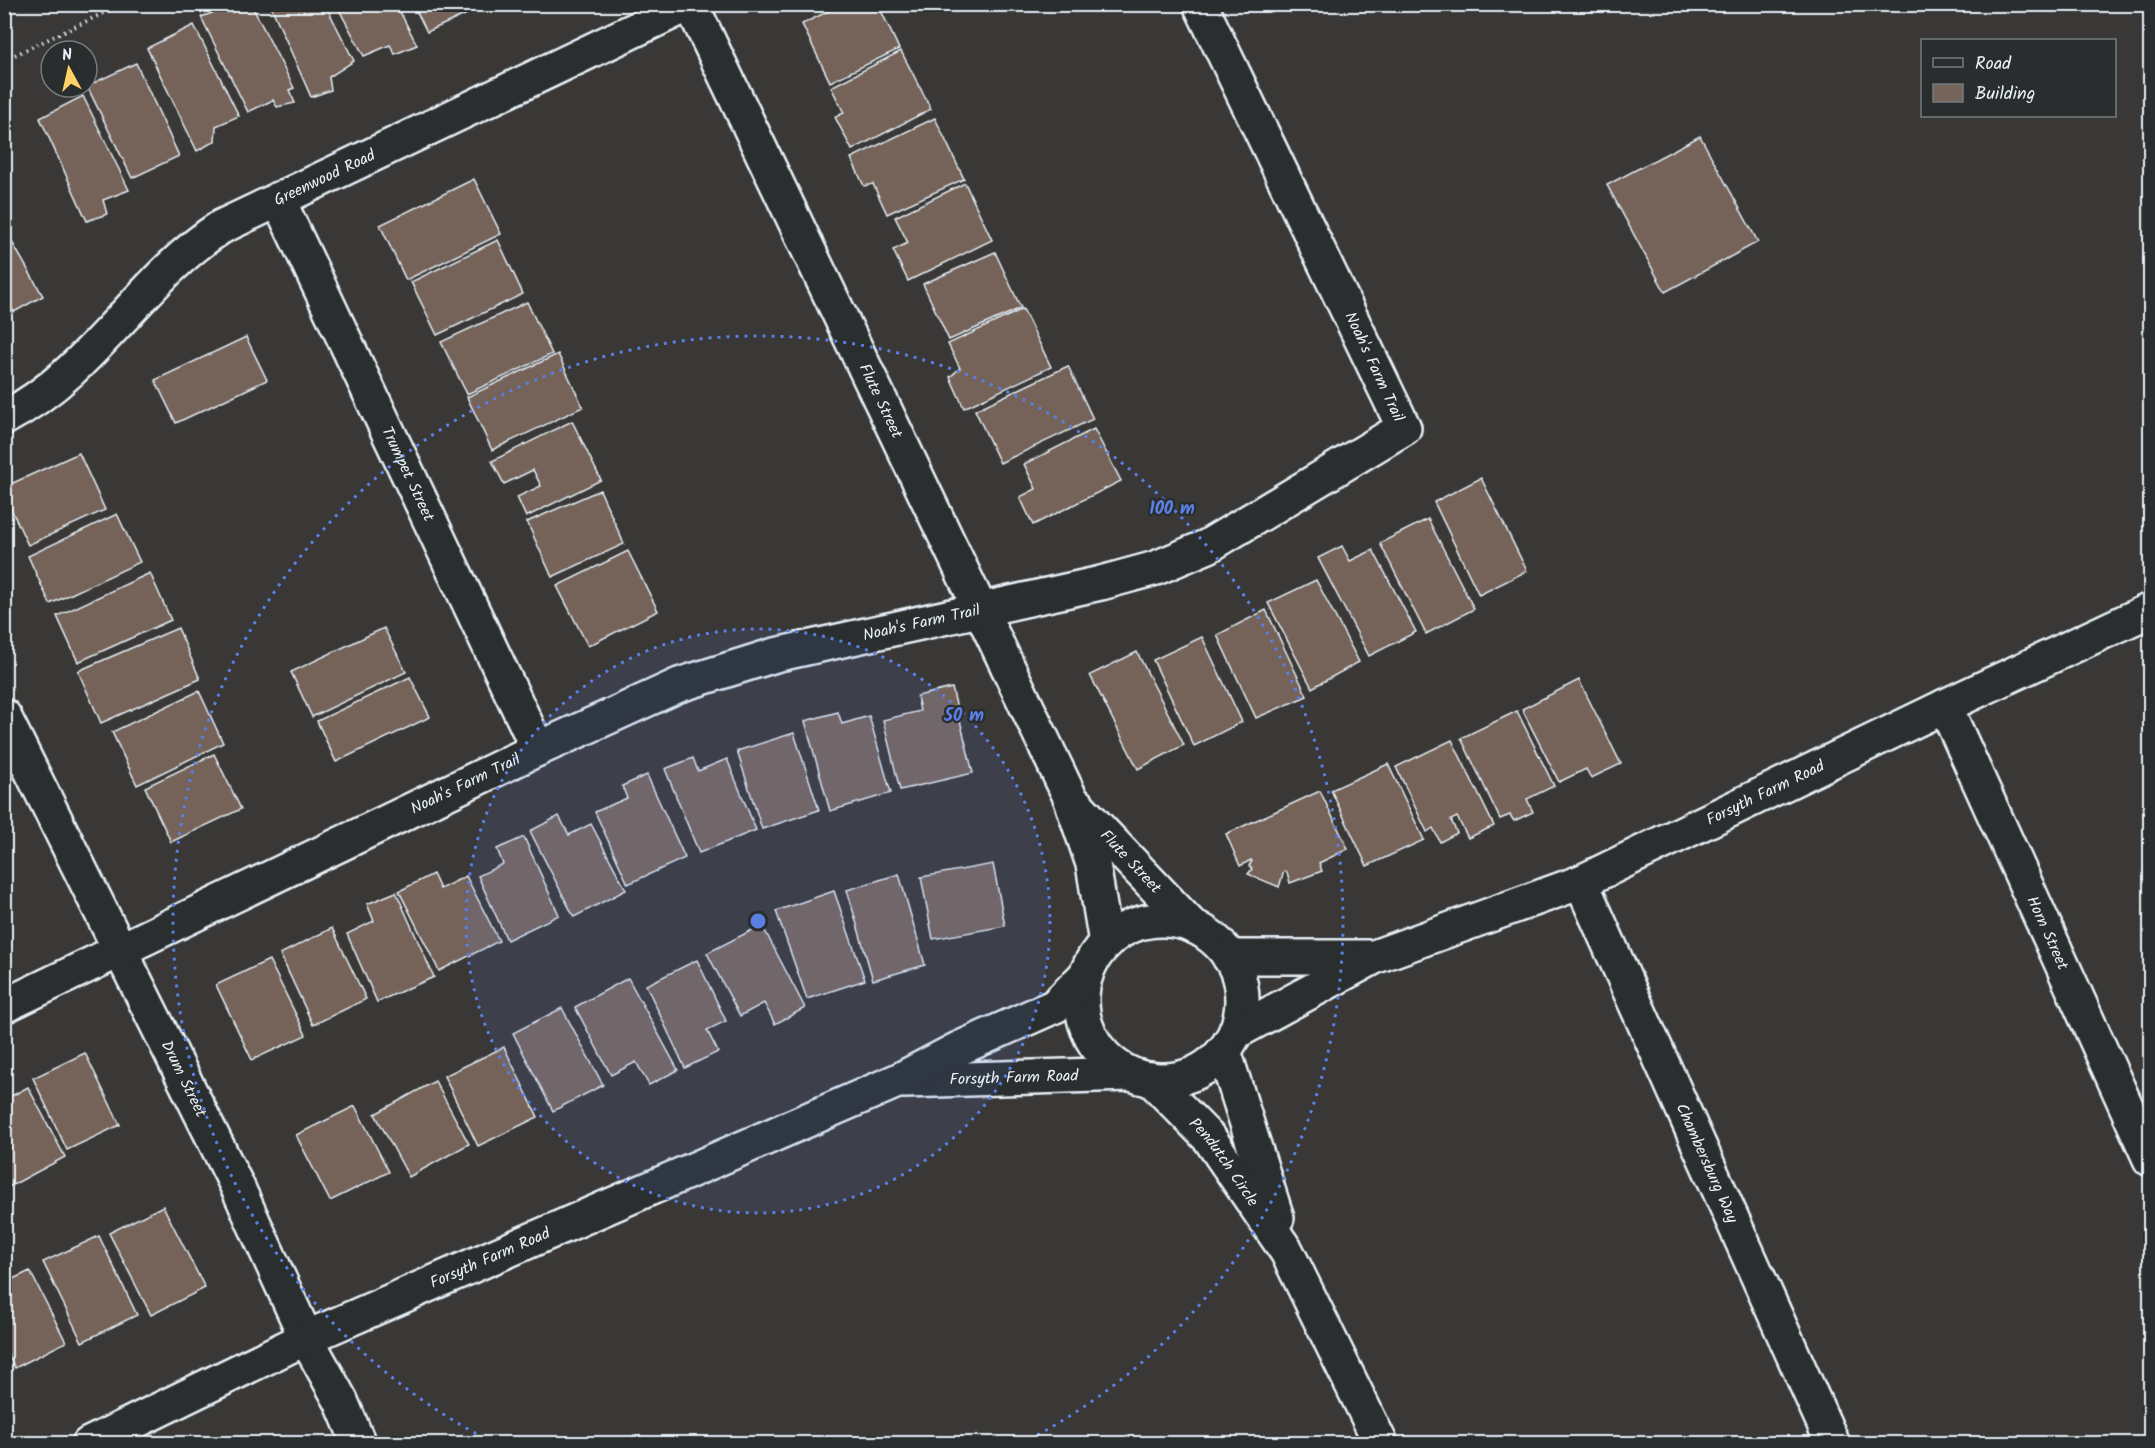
<svg xmlns="http://www.w3.org/2000/svg" width="2155" height="1448" font-family="Kalam,sans-serif">
	<style>
		.building { fill: #74645a; stroke: #e8f1f8; stroke-width: 1.5 }
		.lines { fill: none; stroke-linecap: round; stroke-linejoin: round }
		.minor-casing { stroke: #e8f1f8; stroke-width: 38 }
		.path { stroke: #e8f1f8; stroke-width: 4; stroke-dasharray: 1.5 4.5; stroke-linecap: butt }
		.minor { stroke: #2a2d2e; stroke-width: 33 }
		.ring { fill: none; stroke: #5a7fe2; stroke-width: 3; stroke-dasharray: 3 6 }
		.labels { text-anchor: middle; dominant-baseline: central; stroke-width: 4.5; stroke-linejoin: round; paint-order: stroke }
		.street-label { font-size: 16px; fill: #e8f1f8; stroke: #2a2d2e }
		.centre { fill: #5a7fe2; stroke: #2a2d2e; stroke-width: 3 }
		.ring-label { font-size: 18px; text-anchor: middle; font-weight: bold; fill: #5a7fe2; stroke: #2a2d2e; stroke-width: 4.5; stroke-linejoin: round; paint-order: stroke }
	</style>
	<rect width="100%" height="100%" fill="#393837"/>
	<filter id="ink" filterUnits="userSpaceOnUse"><feTurbulence type="fractalNoise" baseFrequency=".0167" numOctaves="2"/><feDisplacementMap in="SourceGraphic" scale="12" xChannelSelector="R" yChannelSelector="G"/><feConvolveMatrix kernelMatrix="1 2 1 2 8 2 1 2 1" color-interpolation-filters="sRGB"/></filter>
	<g filter="url(#ink)">
		<g class="building">
			<polygon points="237,4 251,4 294,88 289,90 295,103 277,107 273,100 248,112 201,17"/>
			<polygon points="270,4 325,4 354,61 329,77 331,90 311,97"/>
			<polygon points="336,4 396,4 417,45 395,54 390,45 364,56"/>
			<polygon points="413,4 465,4 469,13 427,32"/>
			<polygon points="843,4 878,4 899,49 830,82 802,24"/>
			<polygon points="194,25 239,116 216,126 215,141 197,151 147,48"/>
			<polygon points="901,51 931,109 852,150 835,117 844,113 831,87"/>
			<polygon points="136,63 179,156 132,178 87,86"/>
			<polygon points="83,96 129,190 103,200 107,214 87,221 40,118"/>
			<polygon points="935,118 964,179 887,214 873,184 864,186 851,158"/>
			<polygon points="1700,136 1758,242 1665,292 1607,185"/>
			<polygon points="474,179 501,234 406,280 380,225"/>
			<polygon points="965,183 992,240 908,281 893,250 908,243 895,217"/>
			<polygon points="4,228 43,296 14,312 4,297"/>
			<polygon points="498,240 523,294 437,335 411,282"/>
			<polygon points="995,252 1021,308 949,340 923,284"/>
			<polygon points="527,302 552,354 467,394 441,342"/>
			<polygon points="1023,309 1051,367 964,408 950,377 960,368 948,344"/>
			<polygon points="246,337 267,380 176,423 155,380"/>
			<polygon points="558,354 583,407 492,450 467,397"/>
			<polygon points="1068,366 1093,419 1000,463 975,410"/>
			<polygon points="572,421 601,480 526,517 517,497 541,486 533,470 504,484 492,461"/>
			<polygon points="1094,429 1121,481 1033,525 1020,497 1036,489 1024,464"/>
			<polygon points="79,453 105,510 28,545 4,494 4,487"/>
			<polygon points="1481,478 1527,571 1479,595 1434,502"/>
			<polygon points="600,490 624,544 552,577 527,522"/>
			<polygon points="117,514 140,562 50,604 28,556"/>
			<polygon points="1428,519 1474,609 1426,634 1380,543"/>
			<polygon points="1342,546 1350,561 1373,550 1416,632 1369,656 1318,558"/>
			<polygon points="628,551 658,611 588,646 557,586"/>
			<polygon points="150,573 171,620 78,662 57,616"/>
			<polygon points="1316,580 1359,662 1312,688 1268,603"/>
			<polygon points="1266,610 1307,696 1256,718 1217,635"/>
			<polygon points="178,628 200,679 101,723 78,671"/>
			<polygon points="384,628 406,672 312,717 291,672"/>
			<polygon points="1202,637 1242,722 1194,746 1153,660"/>
			<polygon points="1137,652 1184,745 1138,769 1090,675"/>
			<polygon points="410,677 430,717 336,762 317,721"/>
			<polygon points="1579,680 1621,764 1591,778 1586,769 1559,782 1522,709"/>
			<polygon points="952,688 973,773 900,790 883,720 920,711 917,696"/>
			<polygon points="199,691 223,743 137,785 112,732"/>
			<polygon points="1517,711 1554,786 1527,799 1533,812 1514,821 1510,815 1500,819 1461,738"/>
			<polygon points="838,712 842,724 869,716 891,793 830,811 805,721"/>
			<polygon points="794,733 819,810 762,829 737,751"/>
			<polygon points="1452,740 1494,826 1468,838 1457,817 1451,820 1457,833 1440,842 1433,828 1427,832 1396,767"/>
			<polygon points="214,754 241,809 171,842 145,787"/>
			<polygon points="693,758 698,771 727,759 756,830 699,853 665,769"/>
			<polygon points="1388,764 1424,840 1367,866 1331,790"/>
			<polygon points="647,775 685,858 628,884 595,812 627,798 622,786"/>
			<polygon points="1320,791 1348,849 1319,863 1322,871 1290,883 1287,872 1284,871 1279,887 1248,874 1252,869 1249,866 1252,861 1251,860 1240,866 1226,834"/>
			<polygon points="559,816 569,835 591,824 626,890 574,917 530,831"/>
			<polygon points="524,837 559,915 507,940 478,876 503,864 497,849"/>
			<polygon points="993,864 1005,926 933,939 921,877"/>
			<polygon points="433,874 440,889 466,876 499,941 439,971 399,891"/>
			<polygon points="899,874 925,965 873,980 847,890"/>
			<polygon points="834,891 865,980 807,999 776,911"/>
			<polygon points="396,892 434,977 377,1002 347,934 374,921 367,904"/>
			<polygon points="762,925 805,1008 775,1024 764,1003 740,1016 707,953"/>
			<polygon points="332,928 366,999 313,1025 280,954"/>
			<polygon points="269,960 306,1035 252,1060 216,985"/>
			<polygon points="697,960 726,1021 707,1030 718,1052 685,1068 646,985"/>
			<polygon points="628,978 678,1070 649,1085 636,1062 611,1075 575,1007"/>
			<polygon points="562,1008 603,1085 553,1111 513,1033"/>
			<polygon points="504,1047 538,1117 478,1146 444,1076"/>
			<polygon points="85,1053 120,1125 67,1150 33,1078"/>
			<polygon points="435,1081 469,1144 409,1177 375,1114"/>
			<polygon points="28,1087 65,1157 9,1187 4,1179 4,1100"/>
			<polygon points="355,1106 389,1172 330,1201 296,1135"/>
			<polygon points="163,1206 205,1288 151,1315 109,1233"/>
			<polygon points="99,1236 137,1315 82,1342 43,1262"/>
			<polygon points="30,1271 66,1342 15,1368 4,1348 4,1283"/>
		</g>
		<g class="lines">
			<g class="minor-casing">
				<g id="minor">
					<path id="s1" d="M 691,4 L 1070,797 L 1093,864 L 1106,943"/>
					<path id="s2" d="M 278,199 L 538,749"/>
					<path id="s3" d="M 4,418 C 95,371 139,280 221,227 L 689,4"/>
					<path id="s4" d="M 1945,706 L 2150,1159"/>
					<path id="s5" d="M 4,716 L 238,1188 L 306,1338 L 341,1401 L 359,1444"/>
					<path id="s6" d="M 1077,805 L 1192,926"/>
					<path id="s7" d="M 1581,882 L 1833,1444"/>
					<circle cx="1162" cy="1000" r="80"/>
					<polyline points="1229,957 1369,957"/>
					<path id="s8" d="M 4,1006 L 538,749 L 679,685 L 775,655 L 1101,583 L 1156,568 L 1208,546 L 1404,428 L 1200,4"/>
					<path id="s9" d="M 1236,1032 L 1374,957 L 1581,882 L 1945,706 L 2150,610"/>
					<polyline points="1224,1051 1277,1218"/>
					<path id="s10" d="M 1151,1079 L 1210,1139 L 1287,1252 L 1381,1444"/>
					<path id="s11" d="M 904,1081 L 1130,1074"/>
					<path id="s12" d="M 89,1444 L 306,1338 L 897,1081 L 958,1049 L 1055,1006 L 1086,975"/>
				</g>
			</g>
			<polyline class="path" points="4,60 123,4"/>
			<use href="#minor" class="minor"/>
		</g>
	</g>
	<circle cx="758" cy="921" r="292" fill="#5a7fe2" fill-opacity=".12"/>
	<g class="ring">
		<circle cx="758" cy="921" r="292"/>
		<path d="M492 1442A585 585 0 1 1 1024 1442"/>
	</g>
	<g class="labels">
		<g class="street-label">
			<text stroke="none"><textPath href="#s3" startOffset="405">Greenwood Road</textPath></text>
			<text transform="translate(1374 367) rotate(65)">Noah's Farm Trail</text>
			<text stroke="none"><textPath href="#s1" startOffset="440">Flute Street</textPath></text>
			<text stroke="none"><textPath href="#s2" startOffset="304">Trumpet Street</textPath></text>
			<text stroke="none"><textPath href="#s8" startOffset="998">Noah's Farm Trail</textPath></text>
			<text stroke="none"><textPath href="#s8" startOffset="512">Noah's Farm Trail</textPath></text>
			<text stroke="none"><textPath href="#s9" startOffset="582">Forsyth Farm Road</textPath></text>
			<text stroke="none"><textPath href="#s6" startOffset="78">Flute Street</textPath></text>
			<text stroke="none"><textPath href="#s4" startOffset="249">Horn Street</textPath></text>
			<text stroke="none"><textPath href="#s11" startOffset="110">Forsyth Farm Road</textPath></text>
			<text stroke="none"><textPath href="#s5" startOffset="405">Drum Street</textPath></text>
			<text stroke="none"><textPath href="#s10" startOffset="111">Pendutch Circle</textPath></text>
			<text stroke="none"><textPath href="#s7" startOffset="308">Chambersburg Way</textPath></text>
			<text stroke="none"><textPath href="#s12" startOffset="442">Forsyth Farm Road</textPath></text>
		</g>
	</g>
	<circle cx="758" cy="921" r="9" class="centre"/>
	<g class="ring-label">
		<text x="1172" y="514">100 m</text>
		<text x="964" y="721">50 m</text>
	</g>
	<rect width="2155" height="1448" fill="none" stroke="#2a2d2e" stroke-width="24"/>
	<rect x="12" y="12" width="2131" height="1424" fill="none" stroke="#e8f1f8" stroke-width="2" filter="url(#ink)"/>
	<rect x="1921" y="39" width="195" height="78" fill="#2a2d2e" stroke="#767b7f" stroke-width="1.5"/>
	<rect x="1933" y="58" width="30" height="9" fill="#2a2d2e" stroke="#767b7f" stroke-width="1.5"/>
	<text x="1975" y="69" font-size="18" fill="#e8f1f8">Road</text>
	<rect x="1933" y="84" width="30" height="18" fill="#74645a" stroke="#767b7f" stroke-width="1.5"/>
	<text x="1975" y="99" font-size="18" fill="#e8f1f8">Building</text>
	<g transform="translate(69 69) rotate(352)"><circle r="28" fill="#2a2d2e" stroke="#767b7f" stroke-width="1.5"/>
	<path d="M0-4.5L10 22L0 15L-10 22Z" fill="#ffd166"/>
	<text y="-9" font-size="16" font-weight="bold" text-anchor="middle" fill="#e8f1f8">N</text>
	</g>
</svg>
